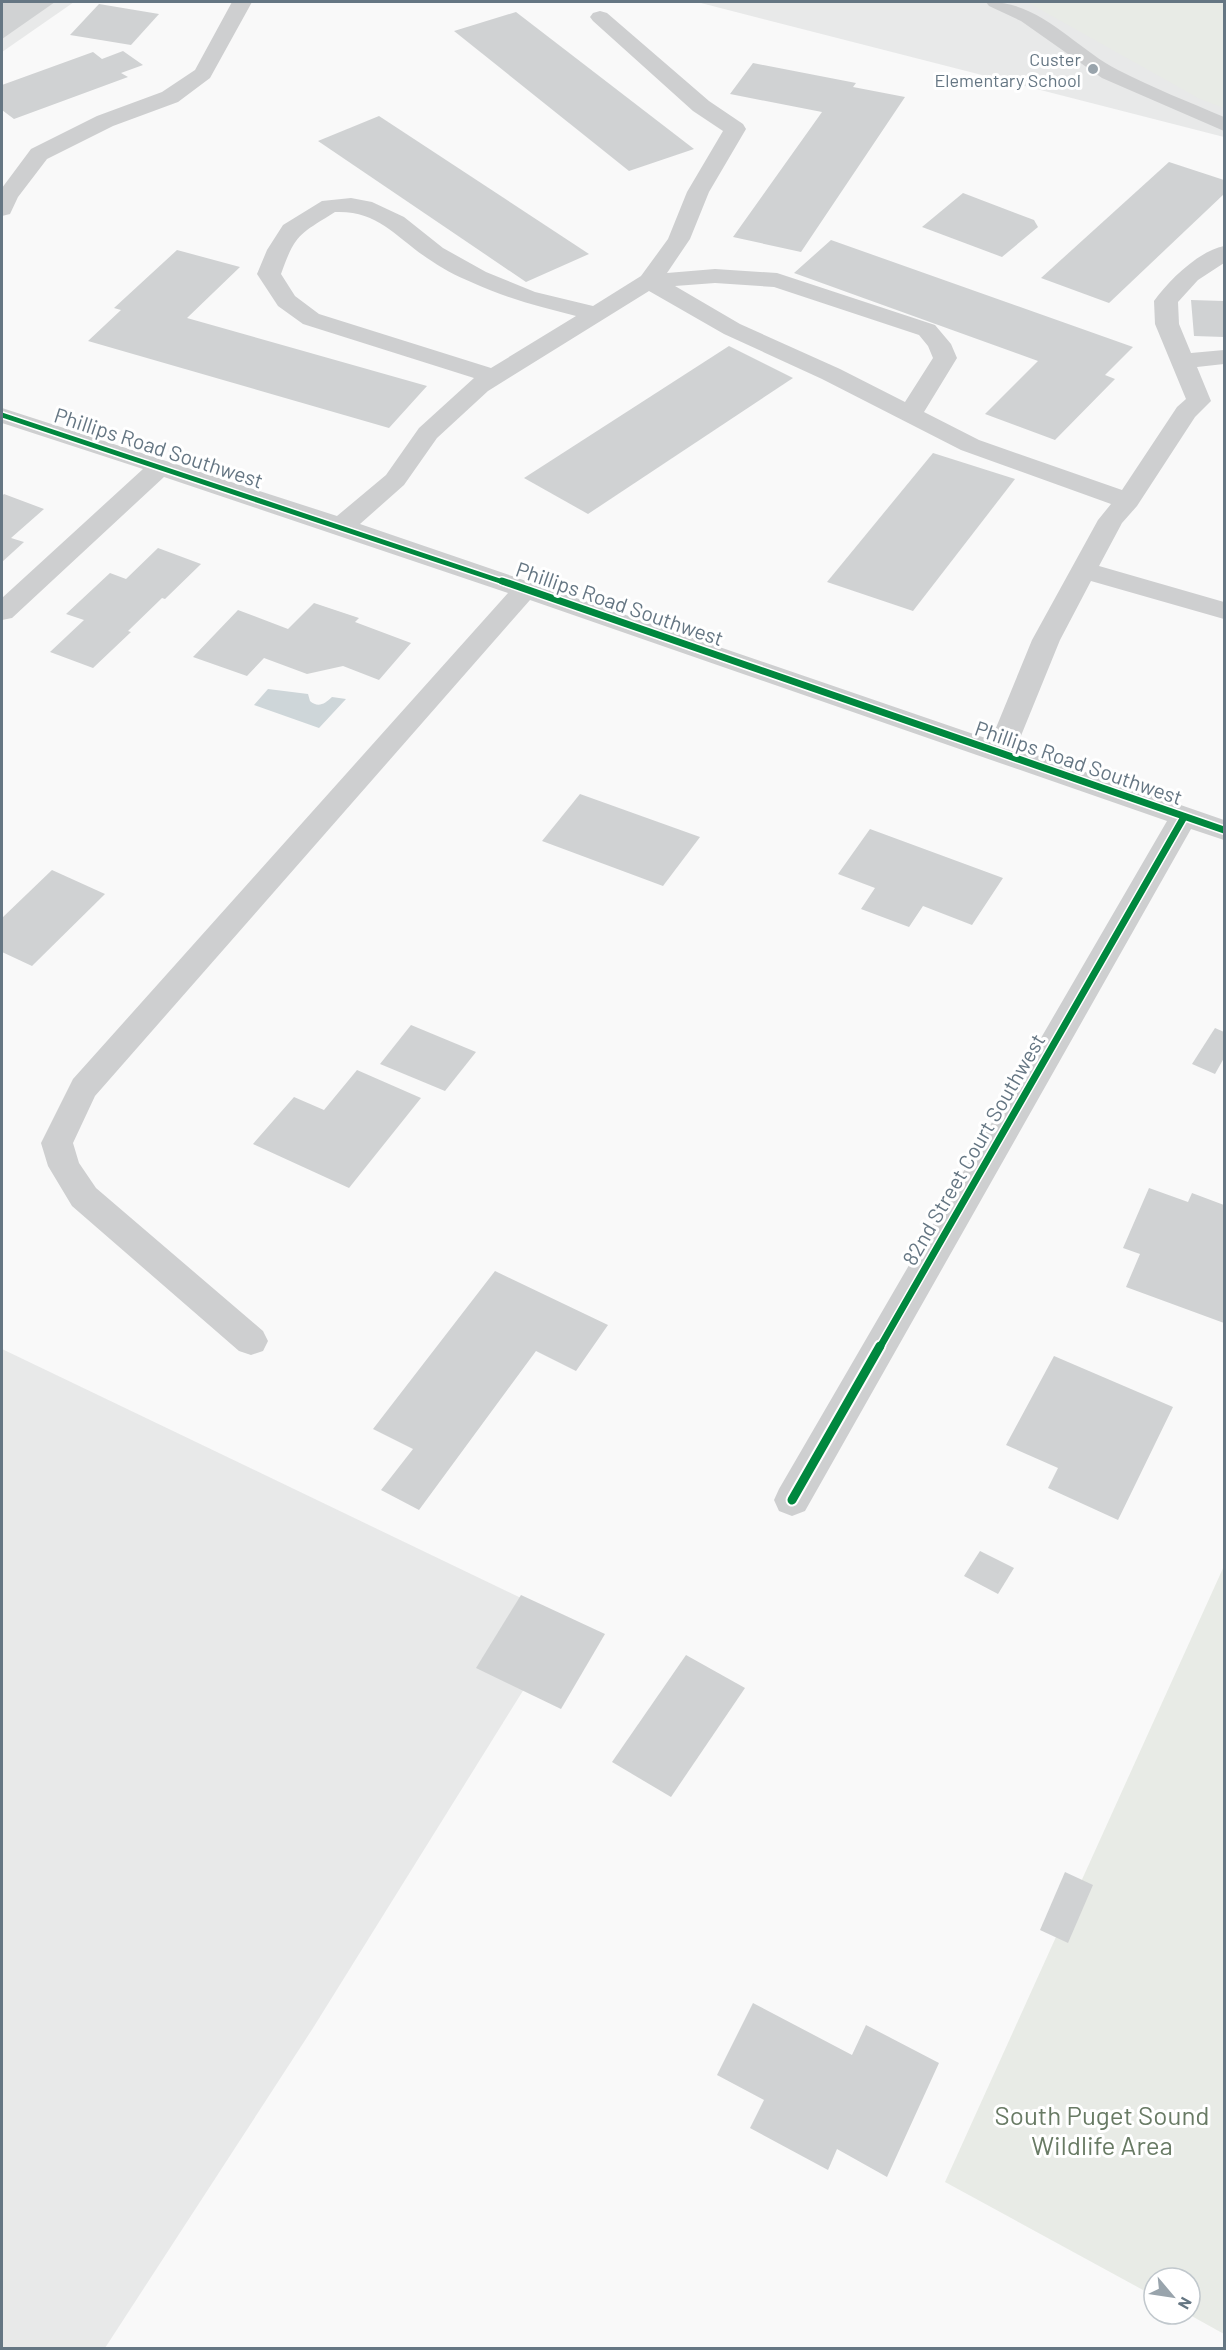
<svg xmlns="http://www.w3.org/2000/svg" width="1226" height="2350" font-family="Barlow,sans-serif">
	<style>
		.built { fill: #e8e9e9 }
		.green { fill: #e8ebe6 }
		.water { fill: #ced6d9 }
		.building { fill: #d0d2d3 }
		.lines { fill: none; stroke-linecap: round; stroke-linejoin: round }
		.minor { fill: #cecfd0; fill-rule: evenodd }
		.cycleway-far2-casing { stroke: #fff; stroke-width: 8 }
		.cycleway-far1-casing { stroke: #fff; stroke-width: 10 }
		.cycleway-casing { stroke: #fff; stroke-width: 13 }
		.cycleway-far2 { stroke: #00873e; stroke-width: 5 }
		.cycleway-far1 { stroke: #00873e; stroke-width: 7 }
		.cycleway { stroke: #00873e; stroke-width: 9 }
		.poi-dot { fill: #99a4ac; stroke: #fff; stroke-width: 2 }
		.labels { text-anchor: middle; dominant-baseline: central; stroke-width: 6; stroke-linejoin: round; paint-order: stroke }
		.far-poi-label { font-size: 18px; fill: #657683; stroke: #fff; text-anchor: end }
		.street-label { font-size: 21px; fill: #657683; stroke: #fff }
		.near-park-label { font-size: 26px; fill: #687a64; stroke: #fff }
	</style>
	<rect width="100%" height="100%" fill="#f9f9f9"/>
	<g class="built">
		<polygon points="2,2 74,2 2,52"/>
		<polygon points="697,2 1224,2 1224,137"/>
		<polygon points="2,1349 567,1620 313,2028 105,2348 2,2348"/>
	</g>
	<g class="green">
		<polygon points="1027,2 1224,2 1224,108 1200,99"/>
		<polygon points="1224,1566 1224,2334 1188,2314 1190,2314 1190,2278 1154,2278 1154,2296 945,2182"/>
	</g>
	<path class="water" d="M 268,689 L 308,694 L 310,701 C 318,708 325,704 332,697 L 346,699 L 319,728 L 254,705 Z"/>
	<g class="building">
		<polygon points="2,2 55,2 2,39"/>
		<polygon points="99,4 159,14 131,45 70,35"/>
		<polygon points="516,12 694,149 629,171 454,31"/>
		<polygon points="123,51 143,65 121,73 128,77 14,119 2,110 2,85 93,52 102,59"/>
		<polygon points="753,63 856,83 853,87 905,97 801,252 733,237 822,112 730,94"/>
		<polygon points="379,116 589,254 526,282 318,141"/>
		<polygon points="1169,162 1224,180 1224,194 1109,303 1041,278"/>
		<polygon points="963,193 1034,220 1038,227 1002,257 922,227"/>
		<polygon points="831,240 1133,347 1105,375 1115,379 1055,440 985,414 1038,361 794,273"/>
		<polygon points="177,250 240,267 187,318 427,386 389,428 88,341 121,310 114,308"/>
		<polygon points="1191,300 1224,301 1224,337 1194,336"/>
		<polygon points="729,346 793,378 588,514 524,478"/>
		<polygon points="933,453 1015,479 913,611 827,582"/>
		<polygon points="4,494 44,509 11,538 24,542 2,562 2,496"/>
		<polygon points="158,548 201,564 165,599 162,598 128,631 131,632 93,668 50,652 84,620 66,614 110,573 126,579"/>
		<polygon points="314,603 359,618 355,622 411,643 379,680 343,666 307,674 264,658 247,676 193,657 238,610 288,629"/>
		<polygon points="580,794 700,837 663,886 542,841"/>
		<polygon points="870,829 1003,878 972,925 923,906 909,927 861,909 875,888 838,874"/>
		<polygon points="52,870 105,894 32,966 2,952 2,918"/>
		<polygon points="411,1025 476,1052 445,1091 380,1064"/>
		<polygon points="1215,1028 1224,1032 1224,1058 1215,1074 1192,1064"/>
		<polygon points="357,1070 421,1098 349,1188 253,1144 294,1097 324,1110"/>
		<polygon points="1149,1188 1188,1202 1192,1193 1224,1205 1224,1323 1126,1287 1140,1254 1123,1248"/>
		<polygon points="495,1271 608,1325 576,1371 536,1351 419,1510 381,1490 413,1449 373,1429"/>
		<polygon points="1054,1356 1173,1407 1118,1520 1048,1488 1058,1468 1006,1445"/>
		<polygon points="980,1551 1014,1568 998,1594 964,1576"/>
		<polygon points="521,1595 605,1634 561,1709 476,1668"/>
		<polygon points="686,1655 745,1688 671,1797 612,1762"/>
		<polygon points="1065,1872 1093,1885 1068,1943 1040,1930"/>
		<polygon points="753,2003 852,2055 866,2025 939,2063 887,2177 837,2149 828,2170 750,2128 764,2100 717,2075"/>
	</g>
	<g class="lines">
		<g class="minor">
			<polygon points="232,2 252,2 210,78 178,102 113,126 47,159 18,197 10,214 2,216 2,188 31,149 97,116 162,92 195,70"/>
			<path d="M 986,2 C 1039,0 1075,48 1118,70 C 1153,88 1189,102 1224,117 L 1224,131 L 1102,78 L 1021,21 L 989,6 Z"/>
			<path d="M 600,11 L 607,13 L 709,101 L 743,124 L 746,129 L 709,192 L 690,239 L 667,273 L 715,269 L 777,273 L 935,325 L 951,344 L 957,358 L 924,412 L 979,440 L 1122,490 L 1177,407 L 1186,399 L 1155,324 L 1154,301 C 1169,280 1199,251 1224,246 L 1224,263 L 1198,280 L 1178,302 L 1179,324 L 1191,353 L 1224,350 L 1224,364 L 1197,367 L 1211,401 L 1195,417 L 1137,506 L 1122,523 L 1099,566 L 1224,602 L 1224,619 L 1091,581 L 1060,640 L 1016,748 L 1224,820 L 1224,840 L 1191,829 L 805,1511 L 792,1516 L 779,1511 L 774,1500 L 779,1489 L 1167,821 L 530,600 L 95,1096 L 73,1143 L 79,1163 L 96,1188 L 263,1331 L 268,1341 L 263,1351 L 251,1355 L 239,1351 L 72,1206 L 48,1166 L 41,1143 L 73,1079 L 508,593 L 164,477 L 12,618 L 2,620 L 2,598 L 143,469 L 2,423 L 2,408 L 337,516 L 386,475 L 419,428 L 474,378 L 303,324 L 278,306 L 257,274 L 267,250 L 283,225 L 322,201 L 351,198 L 372,202 L 404,217 L 443,248 L 486,272 L 535,292 L 593,306 L 641,276 L 668,239 L 687,192 L 723,131 L 693,111 L 593,21 L 590,17 L 593,13 ZM 335,212 C 377,210 395,236 427,258 C 440,267 456,276 471,282 C 505,298 540,307 576,316 L 491,368 L 319,314 L 295,296 L 281,274 C 295,234 300,234 335,212 ZM 715,283 L 774,287 L 919,335 L 928,346 L 933,358 L 905,402 L 840,369 L 740,324 L 675,286 ZM 649,291 L 724,334 L 822,379 L 961,450 L 1111,504 L 1098,520 L 1032,640 L 991,740 L 360,524 L 404,485 L 437,438 L 488,391 Z"/>
		</g>
		<g class="cycleway-far2-casing">
			<polyline id="cycleway-far2" points="2,415 506,583"/>
		</g>
		<g class="cycleway-far1-casing">
			<g id="cycleway-far1">
				<polyline points="502,581 1224,830"/>
				<polyline points="880,1347 1184,817"/>
			</g>
		</g>
		<g class="cycleway-casing">
			<polyline id="cycleway" points="792,1500 880,1346"/>
		</g>
		<use href="#cycleway-far2" class="cycleway-far2"/>
		<use href="#cycleway-far1" class="cycleway-far1"/>
		<use href="#cycleway" class="cycleway"/>
	</g>
	<circle class="poi-dot" cx="1093" cy="69" r="6"/>
	<g class="labels">
		<g class="far-poi-label">
			<text x="1081" y="59">Custer<tspan x="1081" dy="21">Elementary School</tspan></text>
		</g>
		<g class="street-label">
			<text transform="translate(159 447) rotate(18)">Phillips Road Southwest</text>
			<text transform="translate(620 603) rotate(19)">Phillips Road Southwest</text>
			<text transform="translate(1079 762) rotate(19)">Phillips Road Southwest</text>
			<text transform="translate(973 1149) rotate(-60)">82nd Street Court Southwest</text>
		</g>
		<g class="near-park-label">
			<text x="1102" y="2114">South Puget Sound<tspan x="1102" dy="30">Wildlife Area</tspan></text>
		</g>
	</g>
	<rect width="1226" height="2350" fill="none" stroke="#657683" stroke-width="6"/>
	<g transform="translate(1172 2296) rotate(119)"><circle r="28" fill="#ffffff" stroke="#c1c8cd" stroke-width="1.5"/>
	<path d="M0-4.5L10 22L0 15L-10 22Z" fill="#99a4ac"/>
	<text y="-9" font-size="16" font-weight="bold" text-anchor="middle" fill="#657683">N</text>
	</g>
</svg>
